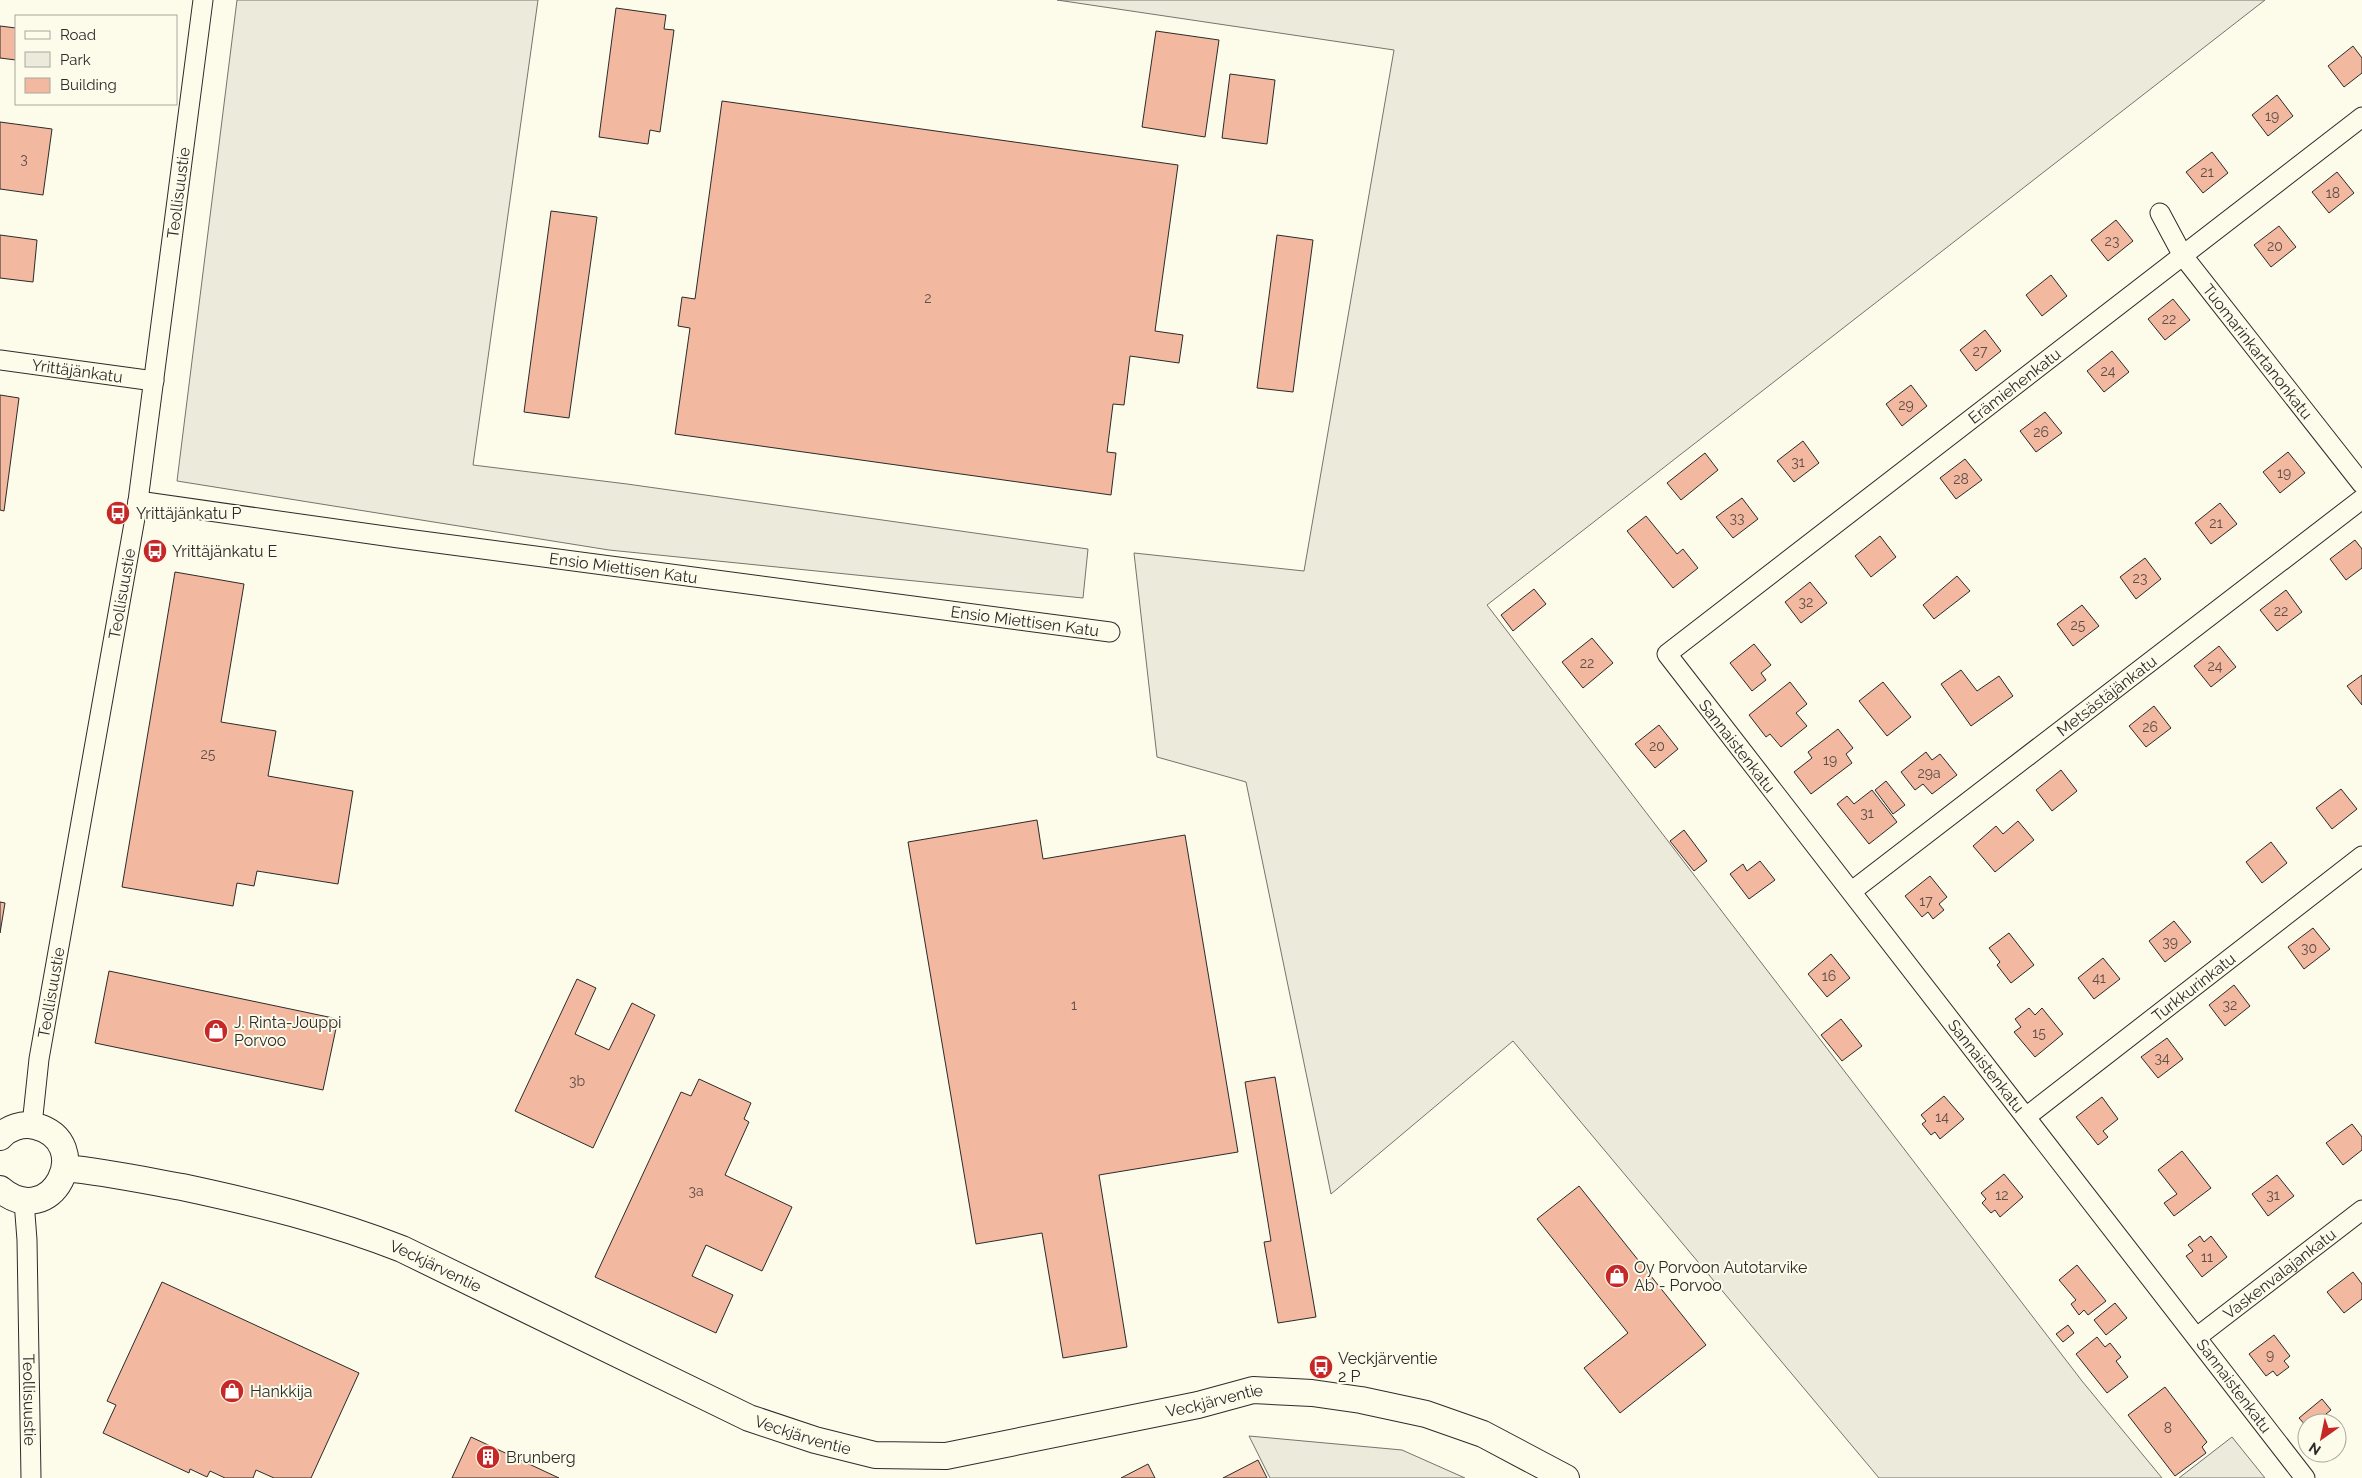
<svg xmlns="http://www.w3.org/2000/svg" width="2362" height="1478" font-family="Raleway,sans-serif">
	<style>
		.green { fill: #ecebdb; stroke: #74746e }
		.parking { fill: #eceadb; stroke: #74746e }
		.building { fill: #f2b8a0; stroke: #2b2b2b }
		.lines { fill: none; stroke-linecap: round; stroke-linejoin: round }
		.minor-casing { stroke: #2b2b2b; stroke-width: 21 }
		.secondary-casing { stroke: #2b2b2b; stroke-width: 28 }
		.minor { stroke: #fdfbea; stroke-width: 19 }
		.secondary { stroke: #fdfbea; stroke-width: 26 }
		.labels { text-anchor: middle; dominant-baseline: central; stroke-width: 4; stroke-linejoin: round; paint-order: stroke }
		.number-label { font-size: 14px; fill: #5d4e48 }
		.street-label { font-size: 16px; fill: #2b2b2b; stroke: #fdfbea }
		.poi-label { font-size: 16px; fill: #2b2b2b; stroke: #fdfbea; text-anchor: start }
	</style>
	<rect width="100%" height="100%" fill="#fdfbea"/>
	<g class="green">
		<polygon points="237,0 538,0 473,465 627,484 1088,549 1083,598 609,550 177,481"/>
		<polygon points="1057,0 2265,0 1487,605 2082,1381 2162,1478 1879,1478 1513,1041 1331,1194 1246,782 1157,757 1134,553 1304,571 1394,50"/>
	</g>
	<g class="parking">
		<polygon points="1249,1436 1402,1450 1465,1478 1270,1478"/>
		<polygon points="2232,1437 2265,1478 2179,1478"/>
	</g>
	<g class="building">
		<polygon points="616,8 666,15 664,29 674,30 660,132 650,130 648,144 599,137"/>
		<polygon points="0,26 16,28 16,60 0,58"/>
		<polygon points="1156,31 1219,40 1205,137 1142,127"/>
		<polygon points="2353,46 2362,58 2362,73 2344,87 2328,66"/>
		<polygon points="1230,74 1275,80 1267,144 1222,138"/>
		<polygon points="2277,95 2293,116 2268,136 2252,115"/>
		<polygon points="722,101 1178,165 1155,331 1183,335 1179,363 1130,356 1124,405 1113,404 1107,452 1116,453 1111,495 675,434 690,328 678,326 682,297 695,299"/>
		<polygon points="0,122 52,129 43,195 0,189"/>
		<polygon points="2212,152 2228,173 2203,193 2186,172"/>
		<polygon points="2337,172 2354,193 2329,213 2312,192"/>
		<polygon points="551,211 597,217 569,418 524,412"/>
		<polygon points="2116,220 2133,241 2108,261 2091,240"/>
		<polygon points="2279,226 2296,247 2271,267 2254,245"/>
		<polygon points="0,235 37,240 33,282 0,278"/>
		<polygon points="1277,235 1313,240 1293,392 1257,388"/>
		<polygon points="2051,275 2067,296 2042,316 2026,295"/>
		<polygon points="2173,299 2190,320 2165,340 2148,319"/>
		<polygon points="1985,330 2001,351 1976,371 1960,350"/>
		<polygon points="2112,351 2129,372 2104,392 2087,371"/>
		<polygon points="1911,385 1927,406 1902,426 1886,404"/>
		<polygon points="0,395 19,398 4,511 0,510"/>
		<polygon points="2045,412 2062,433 2036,452 2020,431"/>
		<polygon points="1803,441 1819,463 1794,482 1777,461"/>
		<polygon points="2288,452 2305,473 2280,493 2263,472"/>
		<polygon points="1705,453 1718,470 1681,500 1667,483"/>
		<polygon points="1965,459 1982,480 1956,499 1940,478"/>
		<polygon points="1742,498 1758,519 1733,538 1716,517"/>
		<polygon points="2220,503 2237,524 2211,544 2195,523"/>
		<polygon points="1646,516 1677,554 1683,549 1698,568 1673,588 1627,531"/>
		<polygon points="1880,536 1896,557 1871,577 1855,556"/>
		<polygon points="2355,540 2362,549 2362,568 2346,580 2330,559"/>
		<polygon points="2145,558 2161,579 2136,599 2120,577"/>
		<polygon points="175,572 244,584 221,722 276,731 268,776 353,791 338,884 257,871 254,886 237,883 233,906 122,887"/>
		<polygon points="1957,576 1970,591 1934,619 1923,605"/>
		<polygon points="1810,582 1827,603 1801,623 1785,602"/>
		<polygon points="1534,589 1546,604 1513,631 1501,615"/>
		<polygon points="2286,590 2302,612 2277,631 2260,610"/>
		<polygon points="2082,605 2099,626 2073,646 2057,624"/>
		<polygon points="1592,638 1613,663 1583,688 1562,662"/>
		<polygon points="1754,644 1771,665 1761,673 1766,680 1752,691 1730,663"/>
		<polygon points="2219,646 2236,667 2211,687 2194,666"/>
		<polygon points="1961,670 1977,691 1999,676 2013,696 1971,726 1941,684"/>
		<polygon points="2362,675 2362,705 2347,686"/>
		<polygon points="1790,682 1807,704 1796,713 1807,726 1781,747 1770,734 1766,737 1749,715"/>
		<polygon points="1883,682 1911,717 1887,736 1859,701"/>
		<polygon points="2154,706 2171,728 2146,747 2129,726"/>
		<polygon points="1659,725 1678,749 1655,768 1635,744"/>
		<polygon points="1838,729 1853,748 1846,754 1852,763 1811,794 1794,772 1812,758 1808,752"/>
		<polygon points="1926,752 1932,760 1940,754 1957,775 1932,794 1923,784 1915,790 1901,772"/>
		<polygon points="2061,770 2077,791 2052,811 2036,790"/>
		<polygon points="1886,781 1905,805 1893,814 1875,790"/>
		<polygon points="2341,789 2357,809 2332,829 2316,808"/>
		<polygon points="1872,790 1897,822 1869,844 1837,804 1847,796 1854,804"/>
		<polygon points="1037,820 1043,859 1185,835 1238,1152 1099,1175 1127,1347 1063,1358 1042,1233 976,1244 908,842"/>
		<polygon points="2018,821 2034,840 1995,872 1973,846 1996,826 2003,834"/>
		<polygon points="1684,830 1707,861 1694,871 1670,841"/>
		<polygon points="2271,842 2287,863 2262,883 2246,862"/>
		<polygon points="1760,861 1775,880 1749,899 1730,874 1743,864 1747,871"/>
		<polygon points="1930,876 1947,897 1939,904 1944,910 1933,919 1928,912 1922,917 1905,896"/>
		<polygon points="0,902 5,903 0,933"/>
		<polygon points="2174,921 2191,942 2165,962 2149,941"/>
		<polygon points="2313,928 2330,949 2304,969 2288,947"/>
		<polygon points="2009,933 2034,965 2011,983 1997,965 2000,962 1989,948"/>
		<polygon points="1831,954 1850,978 1827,997 1808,974"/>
		<polygon points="2103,958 2120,979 2094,999 2078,978"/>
		<polygon points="109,971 338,1019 323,1090 95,1043"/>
		<polygon points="577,979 596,988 575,1034 609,1050 632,1003 655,1015 593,1148 515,1111"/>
		<polygon points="2234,985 2250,1006 2225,1026 2209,1005"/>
		<polygon points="2029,1008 2035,1015 2042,1008 2063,1034 2035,1057 2014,1032 2021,1027 2015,1019"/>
		<polygon points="1841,1019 1862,1046 1842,1061 1821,1035"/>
		<polygon points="2167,1038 2183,1059 2158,1078 2141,1057"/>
		<polygon points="1275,1077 1316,1317 1278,1323 1264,1242 1271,1241 1245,1082"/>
		<polygon points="699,1079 751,1103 744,1119 749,1122 725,1175 792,1207 762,1271 706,1245 692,1276 733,1295 716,1333 595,1277 681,1092 691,1096"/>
		<polygon points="1944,1096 1964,1119 1940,1139 1935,1132 1931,1135 1922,1124 1926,1121 1921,1115"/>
		<polygon points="2102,1097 2118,1119 2103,1131 2108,1137 2098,1145 2076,1117"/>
		<polygon points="2352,1124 2362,1137 2362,1150 2343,1165 2326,1143"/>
		<polygon points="2182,1151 2211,1188 2174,1216 2164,1203 2177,1194 2158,1170"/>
		<polygon points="2004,1174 2023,1197 2000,1217 1995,1210 1991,1213 1982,1203 1986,1199 1981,1193"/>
		<polygon points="2277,1175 2294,1196 2268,1216 2252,1194"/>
		<polygon points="1579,1186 1706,1345 1620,1413 1584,1368 1628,1333 1537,1219"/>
		<polygon points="2200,1236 2204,1242 2211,1236 2227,1257 2202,1277 2186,1256 2193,1251 2188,1245"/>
		<polygon points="2077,1265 2106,1301 2088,1315 2084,1310 2079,1315 2071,1304 2076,1300 2059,1280"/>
		<polygon points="2353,1272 2362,1284 2362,1299 2344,1313 2327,1292"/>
		<polygon points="162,1282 359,1373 311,1478 274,1478 256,1470 253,1478 225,1478 210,1471 207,1477 190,1469 189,1473 103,1433 116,1405 107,1401"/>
		<polygon points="2115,1303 2127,1318 2106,1335 2094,1320"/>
		<polygon points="2068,1325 2074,1333 2063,1342 2056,1334"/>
		<polygon points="2274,1335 2290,1356 2284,1361 2289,1367 2277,1376 2273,1371 2266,1376 2249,1354"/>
		<polygon points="2097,1337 2105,1347 2110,1343 2121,1357 2116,1361 2128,1377 2107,1393 2076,1354"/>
		<polygon points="2165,1387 2207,1442 2202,1447 2206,1453 2175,1476 2128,1415"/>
		<polygon points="2322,1399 2331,1410 2315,1423 2307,1423 2307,1427 2299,1418"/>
		<polygon points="471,1437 559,1478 452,1478"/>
		<polygon points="1258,1460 1267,1478 1223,1478"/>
		<polygon points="1148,1464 1155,1478 1121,1478"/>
	</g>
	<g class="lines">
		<g class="minor-casing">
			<g id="minor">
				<path id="s1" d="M 2160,213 L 2183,256 L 2362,484"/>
				<path id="s2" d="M 0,360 L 154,381"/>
				<path id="s3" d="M 138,501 L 399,538 L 1110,632"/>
				<path id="s4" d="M 1852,891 L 2362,499"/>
				<path id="s5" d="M 2026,1117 L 2362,856"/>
				<path id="s6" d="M 32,1125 L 39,1059 L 138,501 L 203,0"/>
				<path id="s7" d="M 24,1201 L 27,1240 L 31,1478"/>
				<path id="s8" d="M 2197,1337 L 2362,1210"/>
				<path id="s9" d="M 2305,1478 L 1667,654 L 2362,117"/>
			</g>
		</g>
		<g class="secondary-casing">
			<g id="secondary">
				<path d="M 0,1137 C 8,1128 22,1123 35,1126 C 97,1142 52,1233 0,1189"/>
				<path id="s10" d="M 65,1168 C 105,1172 143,1180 182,1187 C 257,1203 331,1221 402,1249 L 749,1418 L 815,1440 L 875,1455 L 946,1456 L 1198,1405 L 1253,1390 L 1312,1393 L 1361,1400 L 1426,1414 L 1483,1434 L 1566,1478"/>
			</g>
		</g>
		<use href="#minor" class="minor"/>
		<use href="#secondary" class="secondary"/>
	</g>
	<defs>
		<g id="bus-disc" transform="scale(1.25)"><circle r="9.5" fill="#c62828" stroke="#fdfbea"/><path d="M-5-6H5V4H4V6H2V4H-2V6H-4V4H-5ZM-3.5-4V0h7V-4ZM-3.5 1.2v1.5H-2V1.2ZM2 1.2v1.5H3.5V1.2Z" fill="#fff"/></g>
		<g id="shop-disc" transform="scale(1.25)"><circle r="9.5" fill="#c62828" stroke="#fdfbea"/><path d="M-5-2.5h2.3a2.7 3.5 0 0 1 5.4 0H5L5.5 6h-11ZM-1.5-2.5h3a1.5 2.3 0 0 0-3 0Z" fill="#fff"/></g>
		<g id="building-disc" transform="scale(1.25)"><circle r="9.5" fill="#c62828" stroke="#fdfbea"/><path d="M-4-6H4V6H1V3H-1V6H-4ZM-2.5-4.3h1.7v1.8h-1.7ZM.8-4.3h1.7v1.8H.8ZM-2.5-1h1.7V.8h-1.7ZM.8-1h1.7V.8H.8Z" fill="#fff"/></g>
	</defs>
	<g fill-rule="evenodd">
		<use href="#bus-disc" x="118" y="513"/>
		<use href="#bus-disc" x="155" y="551"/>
		<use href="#shop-disc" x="216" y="1031"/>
		<use href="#shop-disc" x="1617" y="1276"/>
		<use href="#bus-disc" x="1321" y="1367"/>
		<use href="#shop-disc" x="232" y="1391"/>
		<use href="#building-disc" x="488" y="1457"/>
	</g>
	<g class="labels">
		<g class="number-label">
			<text x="2272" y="116">19</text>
			<text x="24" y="159">3</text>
			<text x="2207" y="172">21</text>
			<text x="2333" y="193">18</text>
			<text x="2112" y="241">23</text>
			<text x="2275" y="246">20</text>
			<text x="928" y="298">2</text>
			<text x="2169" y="319">22</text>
			<text x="1980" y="351">27</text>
			<text x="2108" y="371">24</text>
			<text x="1906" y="405">29</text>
			<text x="2041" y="432">26</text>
			<text x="1798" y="462">31</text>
			<text x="2284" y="473">19</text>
			<text x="1961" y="479">28</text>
			<text x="1737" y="518">33</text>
			<text x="2216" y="523">21</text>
			<text x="2140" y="578">23</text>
			<text x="1806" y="602">32</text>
			<text x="2281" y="611">22</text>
			<text x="2078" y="625">25</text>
			<text x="1587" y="663">22</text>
			<text x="2215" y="666">24</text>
			<text x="2150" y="727">26</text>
			<text x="1657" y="746">20</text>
			<text x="208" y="754">25</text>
			<text x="1830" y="760">19</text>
			<text x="1929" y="773">29a</text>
			<text x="1867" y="813">31</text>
			<text x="1926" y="901">17</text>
			<text x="2170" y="942">39</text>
			<text x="2309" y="948">30</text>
			<text x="1829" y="976">16</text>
			<text x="2099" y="978">41</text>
			<text x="1074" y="1005">1</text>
			<text x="2230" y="1005">32</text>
			<text x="2039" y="1033">15</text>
			<text x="2162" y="1058">34</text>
			<text x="577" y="1081">3b</text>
			<text x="1942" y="1117">14</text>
			<text x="696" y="1191">3a</text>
			<text x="2002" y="1195">12</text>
			<text x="2273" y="1195">31</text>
			<text x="2207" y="1257">11</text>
			<text x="2270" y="1355">9</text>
			<text x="2168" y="1428">8</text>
		</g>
		<g class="street-label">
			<text stroke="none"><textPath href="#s6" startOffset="944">Teollisuustie</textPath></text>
			<text stroke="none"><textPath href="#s1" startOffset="170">Tuomarinkartanonkatu</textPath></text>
			<text stroke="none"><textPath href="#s2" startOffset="78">Yrittäjänkatu</textPath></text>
			<text stroke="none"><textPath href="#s9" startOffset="1481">Erämiehenkatu</textPath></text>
			<text stroke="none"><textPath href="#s3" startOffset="490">Ensio Miettisen Katu</textPath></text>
			<text stroke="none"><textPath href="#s6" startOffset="539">Teollisuustie</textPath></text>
			<text stroke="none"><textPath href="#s3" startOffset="895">Ensio Miettisen Katu</textPath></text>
			<text stroke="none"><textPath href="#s4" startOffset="321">Metsästäjänkatu</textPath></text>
			<text transform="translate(1737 746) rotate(52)">Sannaistenkatu</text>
			<text stroke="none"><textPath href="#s5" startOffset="212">Turkkurinkatu</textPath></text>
			<text stroke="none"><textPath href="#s6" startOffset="134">Teollisuustie</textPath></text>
			<text transform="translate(1986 1066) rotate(52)">Sannaistenkatu</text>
			<text stroke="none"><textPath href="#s10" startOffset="385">Veckjärventie</textPath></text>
			<text stroke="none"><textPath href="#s8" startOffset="104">Vaskenvalajankatu</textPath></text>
			<text transform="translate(2234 1386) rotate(53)">Sannaistenkatu</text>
			<text stroke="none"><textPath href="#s7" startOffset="199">Teollisuustie</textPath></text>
			<text stroke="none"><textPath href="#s10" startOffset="1210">Veckjärventie</textPath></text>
			<text stroke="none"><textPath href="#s10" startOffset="790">Veckjärventie</textPath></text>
		</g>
		<g class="poi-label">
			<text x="136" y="513">Yrittäjänkatu P</text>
			<text x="172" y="551">Yrittäjänkatu E</text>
			<text x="234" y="1022">J. Rinta-Jouppi<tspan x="234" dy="18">Porvoo</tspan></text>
			<text x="1634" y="1267">Oy Porvoon Autotarvike<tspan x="1634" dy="18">Ab - Porvoo</tspan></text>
			<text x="1338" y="1358">Veckjärventie<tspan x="1338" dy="18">2 P</tspan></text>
			<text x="250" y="1391">Hankkija</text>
			<text x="506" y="1457">Brunberg</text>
		</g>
	</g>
	<rect x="15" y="15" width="162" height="90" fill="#fdfbea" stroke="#a9a89e"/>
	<rect x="25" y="31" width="25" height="8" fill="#fdfbea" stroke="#a9a89e"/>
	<text x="60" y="40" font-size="15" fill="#2b2b2b">Road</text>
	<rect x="25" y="52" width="25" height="15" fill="#ecebdb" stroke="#a9a89e"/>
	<text x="60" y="65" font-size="15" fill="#2b2b2b">Park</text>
	<rect x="25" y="78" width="25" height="15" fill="#f2b8a0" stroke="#a9a89e"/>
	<text x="60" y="90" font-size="15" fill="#2b2b2b">Building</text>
	<g transform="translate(2322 1438) rotate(213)"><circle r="24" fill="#fdfbea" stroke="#a9a89e"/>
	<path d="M0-4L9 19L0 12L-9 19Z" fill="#c62828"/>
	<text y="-8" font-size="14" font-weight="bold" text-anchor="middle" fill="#2b2b2b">N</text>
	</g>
</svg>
